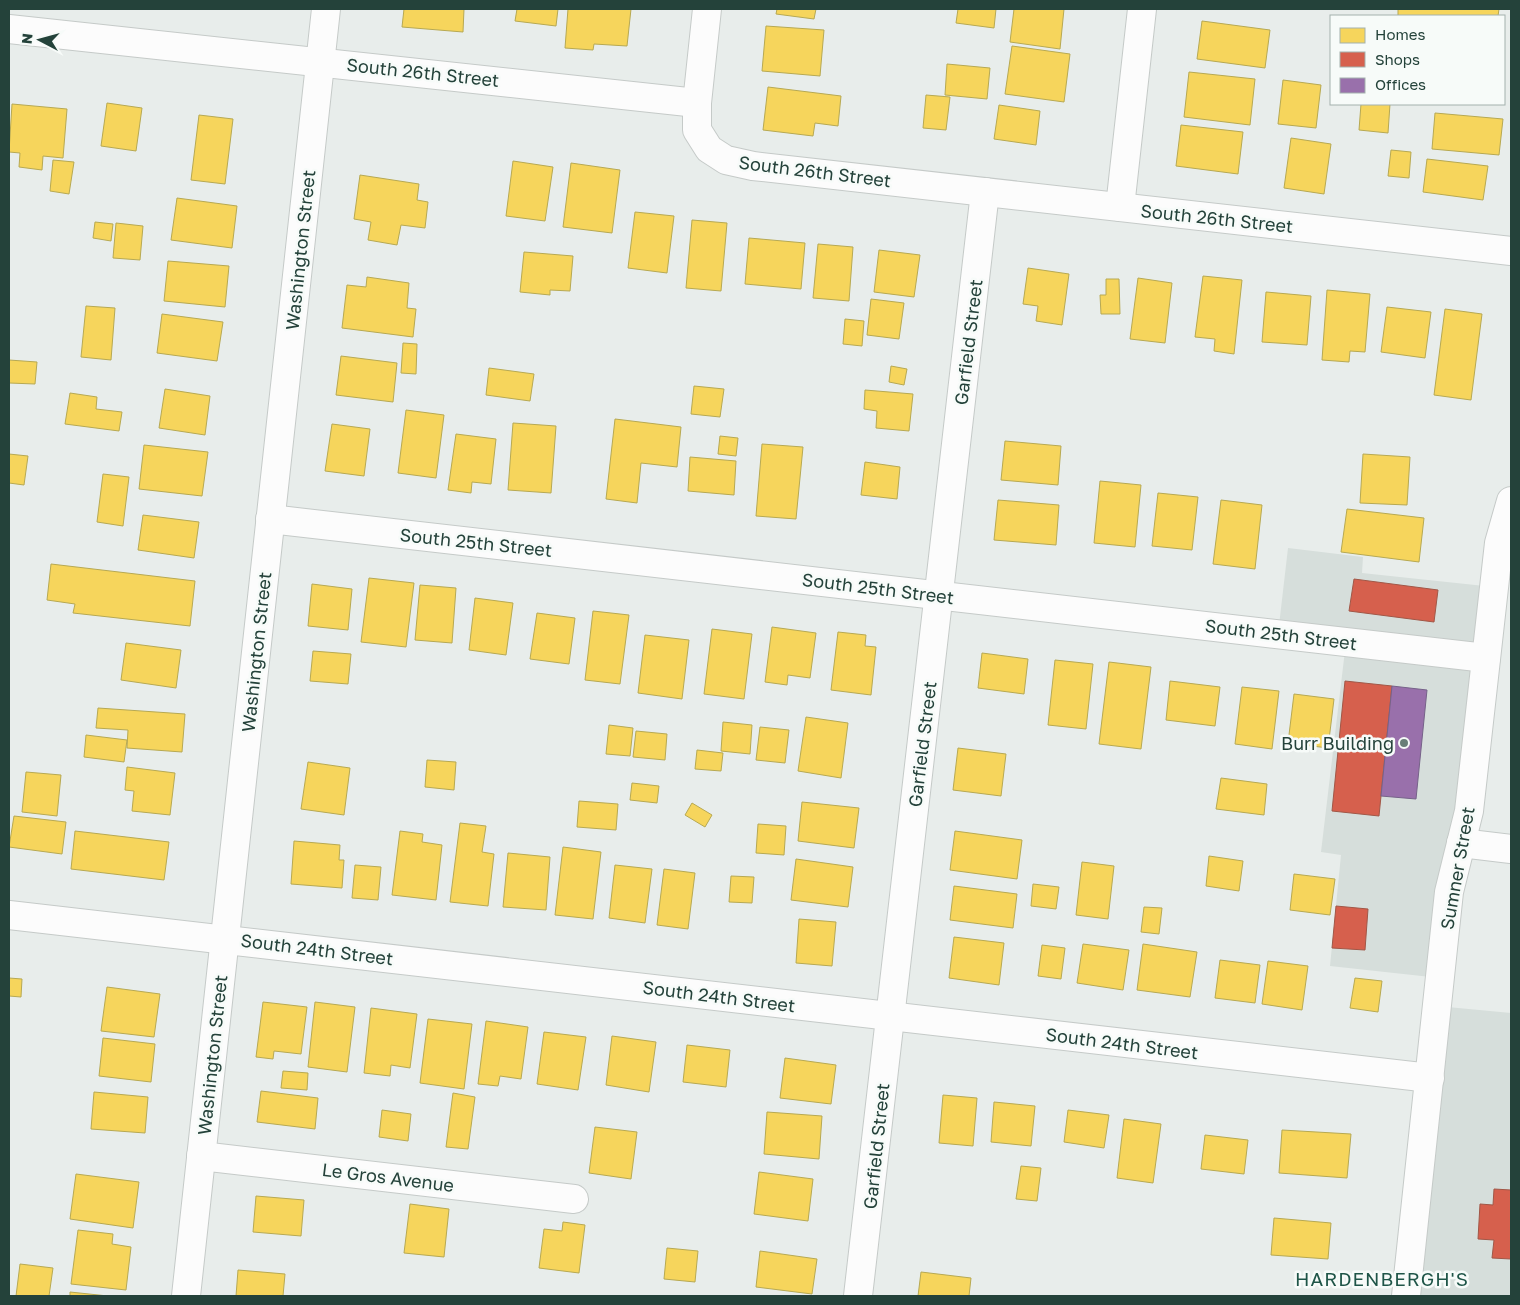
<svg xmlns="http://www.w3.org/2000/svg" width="1520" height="1305" font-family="'Golos Text',sans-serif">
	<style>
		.built { fill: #d6dedb }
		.homes { fill: #f6d55c; stroke: #b7a952 }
		.shops { fill: #d6604d; stroke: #a15747 }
		.offices { fill: #9970ab; stroke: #766289 }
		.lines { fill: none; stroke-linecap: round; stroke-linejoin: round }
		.minor-casing { stroke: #c5cac8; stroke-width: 30 }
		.minor { stroke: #fcfcfc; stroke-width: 28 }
		.poi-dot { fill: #697e78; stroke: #f7fbf9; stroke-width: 2 }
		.labels { text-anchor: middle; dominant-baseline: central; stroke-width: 5; stroke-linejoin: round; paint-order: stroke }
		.street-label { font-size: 18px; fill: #24423a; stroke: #f7fbf9 }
		.poi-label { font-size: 18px; fill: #24423a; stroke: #f7fbf9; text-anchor: end }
		.neighbourhood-label { font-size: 19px; letter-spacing: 1px; fill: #1f5548; stroke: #f7fbf9 }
	</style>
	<rect width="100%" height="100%" fill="#e8edeb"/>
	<g class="built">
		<polygon points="1288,548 1363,557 1362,573 1494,587 1440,978 1330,966 1341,855 1321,852 1346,642 1278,634"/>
		<polygon points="1437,1006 1511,1013 1511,1296 1406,1296"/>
	</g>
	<g class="homes">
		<polygon points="404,9 464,9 463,32 402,27"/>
		<polygon points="517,9 558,9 556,26 515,21"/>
		<polygon points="568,9 631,9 627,46 594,44 593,50 565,48"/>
		<polygon points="777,9 816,9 814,19 776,14"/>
		<polygon points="958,9 996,9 994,28 956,23"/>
		<polygon points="1014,9 1064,9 1060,49 1010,42"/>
		<polygon points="1398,9 1499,9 1498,16 1398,16"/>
		<polygon points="1202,21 1270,30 1265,68 1197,59"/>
		<polygon points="766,26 824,30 820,76 762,71"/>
		<polygon points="1012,46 1070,54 1064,102 1005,94"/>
		<polygon points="947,64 990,68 987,99 945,95"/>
		<polygon points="1189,72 1255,79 1250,125 1184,117"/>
		<polygon points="1283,80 1321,85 1316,128 1278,124"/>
		<polygon points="768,87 841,96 838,126 815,123 813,136 763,130"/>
		<polygon points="926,95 950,97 946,130 923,128"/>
		<polygon points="107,103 142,108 136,151 101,146"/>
		<polygon points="12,104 67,109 63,158 43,156 42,170 19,167 20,153 9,152"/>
		<polygon points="1361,104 1390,104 1388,133 1359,130"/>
		<polygon points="999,105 1040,111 1036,145 994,139"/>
		<polygon points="1435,113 1503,119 1499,155 1432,149"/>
		<polygon points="199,115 233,119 225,184 191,180"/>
		<polygon points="1181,125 1243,132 1238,174 1176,166"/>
		<polygon points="1291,138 1331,144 1324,194 1284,188"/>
		<polygon points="1391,150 1411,152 1409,178 1388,176"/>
		<polygon points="1427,159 1488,166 1483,200 1423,192"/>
		<polygon points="53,160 74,162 69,194 50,191"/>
		<polygon points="513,161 553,167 545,221 506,216"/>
		<polygon points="571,163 620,170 612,233 563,227"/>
		<polygon points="360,175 419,184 417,200 428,202 425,228 401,225 397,245 368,240 371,222 354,219"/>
		<polygon points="177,198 237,206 232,248 171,240"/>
		<polygon points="635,212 674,216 667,273 628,268"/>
		<polygon points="692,220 727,223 721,291 686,288"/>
		<polygon points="95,222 113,224 111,241 93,238"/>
		<polygon points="116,223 143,226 140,260 113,258"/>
		<polygon points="749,238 805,243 801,289 745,284"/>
		<polygon points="818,244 853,247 849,301 813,298"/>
		<polygon points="879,250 920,255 914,297 874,292"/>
		<polygon points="524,252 573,256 570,291 550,290 550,295 520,292"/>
		<polygon points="168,261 229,266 225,307 164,301"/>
		<polygon points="1028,268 1069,274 1062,325 1036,321 1038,306 1023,304"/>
		<polygon points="1203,276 1242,280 1234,354 1214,351 1215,339 1195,337"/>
		<polygon points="367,277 409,283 407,308 416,309 413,337 342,328 347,285 366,287"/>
		<polygon points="1138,278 1172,283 1165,343 1130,339"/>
		<polygon points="1106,279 1119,279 1120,314 1101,314 1100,295 1106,295"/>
		<polygon points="1327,290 1370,294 1365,352 1350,351 1349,362 1322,360"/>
		<polygon points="1266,292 1311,296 1307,345 1262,342"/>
		<polygon points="871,299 904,303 899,339 867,335"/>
		<polygon points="86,306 115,308 111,360 81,357"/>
		<polygon points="1387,307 1431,312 1425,358 1381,352"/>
		<polygon points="1445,309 1482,314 1471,400 1434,395"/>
		<polygon points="162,314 223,322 217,361 157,353"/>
		<polygon points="845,319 864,321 862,346 843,344"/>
		<polygon points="403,343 417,344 416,374 401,373"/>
		<polygon points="341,356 397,363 393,402 336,395"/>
		<polygon points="9,360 37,362 35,384 9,383"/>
		<polygon points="891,366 907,369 904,385 889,382"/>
		<polygon points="489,368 534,374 530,401 486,395"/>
		<polygon points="694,386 724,389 720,417 691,414"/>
		<polygon points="165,389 210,396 205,435 159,428"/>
		<polygon points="865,390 913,394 909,431 876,428 877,411 864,409"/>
		<polygon points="70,393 97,397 96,409 122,412 119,431 65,424"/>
		<polygon points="406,410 444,415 436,478 398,473"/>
		<polygon points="615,419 681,427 677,467 641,463 637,503 606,499"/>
		<polygon points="513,423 556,426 551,493 508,490"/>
		<polygon points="332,424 370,429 364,476 325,471"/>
		<polygon points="456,434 496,439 491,484 472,482 471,493 448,490"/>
		<polygon points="720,436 738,438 736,456 718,454"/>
		<polygon points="1005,441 1061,446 1058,485 1001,480"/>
		<polygon points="762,444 803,447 796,519 756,516"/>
		<polygon points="144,445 208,452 202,496 139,489"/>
		<polygon points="9,454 28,456 24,485 9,483"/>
		<polygon points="1363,454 1410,457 1407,505 1360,503"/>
		<polygon points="690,457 736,461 734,495 688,491"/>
		<polygon points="865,462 900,467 897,499 861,495"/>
		<polygon points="103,474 129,477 123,526 97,522"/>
		<polygon points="1100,481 1141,485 1135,547 1094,543"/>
		<polygon points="1158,493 1198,497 1192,550 1152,546"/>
		<polygon points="998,500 1059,505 1056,545 994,540"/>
		<polygon points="1221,500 1262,505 1255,569 1213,564"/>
		<polygon points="1347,509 1424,518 1419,562 1341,552"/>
		<polygon points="143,515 199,522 194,558 138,550"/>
		<polygon points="51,564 195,581 190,626 73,613 75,604 47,600"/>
		<polygon points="369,578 414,583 406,647 361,642"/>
		<polygon points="312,584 352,589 348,630 308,626"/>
		<polygon points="420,585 456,588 452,643 415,640"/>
		<polygon points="475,598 513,603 506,655 469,650"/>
		<polygon points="593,611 629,615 620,684 585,680"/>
		<polygon points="537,613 575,618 569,664 530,659"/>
		<polygon points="772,627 816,633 810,678 788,675 787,685 765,682"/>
		<polygon points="712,629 752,634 744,699 704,694"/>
		<polygon points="838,632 866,635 865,646 876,647 871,695 831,690"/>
		<polygon points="645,635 689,640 682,699 638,693"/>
		<polygon points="126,643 181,650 176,688 121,680"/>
		<polygon points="313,651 351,654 348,684 310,681"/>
		<polygon points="982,653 1028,659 1024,694 978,688"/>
		<polygon points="1055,660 1093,664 1086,729 1048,725"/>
		<polygon points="1109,662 1151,667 1141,749 1099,744"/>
		<polygon points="1170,681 1220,687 1215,726 1166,720"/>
		<polygon points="1242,687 1279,691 1272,749 1235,744"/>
		<polygon points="1294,694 1334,699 1328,748 1288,743"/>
		<polygon points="98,708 185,714 182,752 127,748 128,730 96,728"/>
		<polygon points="806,717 848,723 841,778 798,771"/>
		<polygon points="723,722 752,725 750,754 721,751"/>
		<polygon points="609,725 633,728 630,756 606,754"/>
		<polygon points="760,727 789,730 785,763 756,760"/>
		<polygon points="636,731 667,734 665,760 633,757"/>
		<polygon points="86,735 127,740 124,762 84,757"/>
		<polygon points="958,748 1006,754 1001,796 953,790"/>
		<polygon points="697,750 723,753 721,771 695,769"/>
		<polygon points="427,760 456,762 454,790 425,787"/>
		<polygon points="308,762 350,768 344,815 301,809"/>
		<polygon points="127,767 175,773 170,815 132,811 134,791 125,790"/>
		<polygon points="26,772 61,775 57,816 22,812"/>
		<polygon points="1221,778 1267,784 1264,815 1216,809"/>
		<polygon points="632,783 659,786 657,803 630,800"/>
		<polygon points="579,801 618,804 616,830 577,827"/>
		<polygon points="802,802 859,808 854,848 798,841"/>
		<polygon points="692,803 712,815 705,827 685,815"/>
		<polygon points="14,816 66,822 62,854 9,847"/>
		<polygon points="460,823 486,826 482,852 494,854 488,906 450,902"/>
		<polygon points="758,824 786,826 784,855 756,853"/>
		<polygon points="75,831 169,842 164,880 71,869"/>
		<polygon points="400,831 423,834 422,842 442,845 436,900 392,895"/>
		<polygon points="955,831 1022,840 1017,879 950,870"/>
		<polygon points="294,841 340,845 339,860 344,860 342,888 291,884"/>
		<polygon points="563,847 601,852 593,919 555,915"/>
		<polygon points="508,853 550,857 546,910 503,907"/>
		<polygon points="1209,856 1243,861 1239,891 1206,886"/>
		<polygon points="796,859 853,867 848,907 791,900"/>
		<polygon points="1082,862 1114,866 1108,919 1076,915"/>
		<polygon points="355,865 381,867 378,900 352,898"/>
		<polygon points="615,865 652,869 645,923 609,918"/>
		<polygon points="664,869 695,873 688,929 657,925"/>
		<polygon points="1294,874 1335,879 1330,915 1290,910"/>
		<polygon points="731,876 754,877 752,903 729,902"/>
		<polygon points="1033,884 1059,887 1056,909 1031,906"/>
		<polygon points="954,886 1017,894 1013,928 950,920"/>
		<polygon points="1144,907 1162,908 1159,934 1141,932"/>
		<polygon points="799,919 836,922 832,966 796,963"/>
		<polygon points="954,937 1004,943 999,985 949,978"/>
		<polygon points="1083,944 1129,950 1123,990 1077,983"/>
		<polygon points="1143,944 1197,952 1190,997 1137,990"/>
		<polygon points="1042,945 1065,948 1061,979 1038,976"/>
		<polygon points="1220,960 1260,965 1255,1003 1215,998"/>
		<polygon points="1268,961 1308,966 1302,1010 1262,1004"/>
		<polygon points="9,978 22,979 21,997 9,996"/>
		<polygon points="1355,978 1382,981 1378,1012 1350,1008"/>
		<polygon points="107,987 160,994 154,1037 101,1031"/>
		<polygon points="263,1002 307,1007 301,1054 274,1051 273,1059 256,1057"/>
		<polygon points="315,1002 355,1007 347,1072 308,1067"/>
		<polygon points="371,1008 417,1014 410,1068 391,1065 390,1076 364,1073"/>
		<polygon points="428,1019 472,1024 464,1089 420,1083"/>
		<polygon points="486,1021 528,1027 521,1079 500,1076 498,1086 478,1084"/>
		<polygon points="544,1032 586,1037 578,1090 537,1084"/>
		<polygon points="612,1036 656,1042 649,1092 606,1085"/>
		<polygon points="103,1038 155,1044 151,1082 99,1076"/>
		<polygon points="687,1045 730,1050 726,1087 683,1082"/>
		<polygon points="785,1058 836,1065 831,1104 780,1098"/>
		<polygon points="283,1071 308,1073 307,1090 281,1088"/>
		<polygon points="261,1091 318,1098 315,1129 257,1122"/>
		<polygon points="94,1092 148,1097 145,1133 91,1129"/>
		<polygon points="453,1093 475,1097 468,1149 446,1147"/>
		<polygon points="943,1095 977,1098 973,1146 939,1143"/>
		<polygon points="994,1102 1035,1106 1031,1146 991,1142"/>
		<polygon points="382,1110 411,1114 408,1141 379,1137"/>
		<polygon points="1068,1110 1109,1115 1104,1148 1064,1142"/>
		<polygon points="767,1112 822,1116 819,1159 764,1154"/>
		<polygon points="1124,1119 1161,1124 1153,1183 1117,1178"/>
		<polygon points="595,1127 637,1132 631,1179 589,1173"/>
		<polygon points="1282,1130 1351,1134 1347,1178 1279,1173"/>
		<polygon points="1205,1135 1248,1140 1244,1174 1201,1169"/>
		<polygon points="1021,1166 1041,1168 1037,1201 1016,1199"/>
		<polygon points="759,1172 813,1179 808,1221 754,1214"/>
		<polygon points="76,1174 139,1182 133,1228 70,1219"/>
		<polygon points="256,1196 304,1200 301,1236 253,1232"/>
		<polygon points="410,1204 449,1209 444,1257 404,1253"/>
		<polygon points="1274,1218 1331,1223 1328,1259 1271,1255"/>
		<polygon points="563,1222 585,1225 579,1273 539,1268 544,1229 562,1231"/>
		<polygon points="78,1230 113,1234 112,1244 131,1247 126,1290 71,1284"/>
		<polygon points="667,1248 698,1251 695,1282 664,1279"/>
		<polygon points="760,1251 817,1259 812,1294 756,1287"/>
		<polygon points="20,1264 53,1268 49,1296 16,1296"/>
		<polygon points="238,1270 285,1274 283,1296 236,1296"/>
		<polygon points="921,1272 971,1278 969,1296 918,1296"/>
		<polygon points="70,1292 108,1296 70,1296"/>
	</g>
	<g class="shops">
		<polygon points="1354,579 1438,590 1434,622 1349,611"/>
		<polygon points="1345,681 1392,686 1379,816 1332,811"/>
		<polygon points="1336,906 1368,909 1365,950 1332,948"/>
		<polygon points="1494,1189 1511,1190 1511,1259 1492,1258 1494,1240 1478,1239 1480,1204 1493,1205"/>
	</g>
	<polygon class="offices" points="1392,686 1427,690 1416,799 1381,796"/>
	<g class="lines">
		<g class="minor-casing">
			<g id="minor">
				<polyline points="707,9 697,103 697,130 709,149 726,160 753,166 1511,251"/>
				<polyline points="9,29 697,103"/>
				<polyline points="1120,207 1142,9"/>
				<polyline points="270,519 1486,658"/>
				<polyline points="1461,843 1511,849"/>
				<polyline points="9,915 1430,1078"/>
				<polyline points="201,1156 574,1199"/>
				<polyline points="186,1296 326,9"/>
				<polyline points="858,1296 985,192"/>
				<polyline points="1406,1296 1449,892 1469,811 1499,543 1511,501"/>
			</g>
		</g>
		<use href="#minor" class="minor"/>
	</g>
	<circle class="poi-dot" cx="1404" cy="743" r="5"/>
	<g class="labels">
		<g class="street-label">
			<text transform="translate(423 72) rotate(6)">South 26th Street</text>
			<text transform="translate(815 171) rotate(7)">South 26th Street</text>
			<text transform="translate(1217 218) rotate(6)">South 26th Street</text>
			<text transform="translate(300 250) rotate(-84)">Washington Street</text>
			<text transform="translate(968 342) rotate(-83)">Garfield Street</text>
			<text transform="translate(476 542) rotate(6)">South 25th Street</text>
			<text transform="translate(878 588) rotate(7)">South 25th Street</text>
			<text transform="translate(1281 634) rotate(7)">South 25th Street</text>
			<text transform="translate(256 652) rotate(-84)">Washington Street</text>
			<text transform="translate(922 744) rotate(-83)">Garfield Street</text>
			<text transform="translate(1457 868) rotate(-80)">Sumner Street</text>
			<text transform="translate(317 949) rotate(7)">South 24th Street</text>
			<text transform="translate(719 996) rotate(7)">South 24th Street</text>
			<text transform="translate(1122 1043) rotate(7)">South 24th Street</text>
			<text transform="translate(212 1055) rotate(-84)">Washington Street</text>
			<text transform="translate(876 1146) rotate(-84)">Garfield Street</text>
			<text transform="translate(388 1177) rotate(7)">Le Gros Avenue</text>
		</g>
		<g class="poi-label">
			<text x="1394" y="743">Burr Building</text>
		</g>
		<g class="neighbourhood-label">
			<text x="1382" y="1278">HARDENBERGH'S</text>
		</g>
	</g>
	<rect width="1520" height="1305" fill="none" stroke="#24423a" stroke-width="20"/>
	<rect x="1330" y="15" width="175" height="90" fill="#f7fbf9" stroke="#a3b1ad"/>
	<rect x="1340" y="28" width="25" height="15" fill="#f6d55c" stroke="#a3b1ad"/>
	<text x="1375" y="40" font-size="15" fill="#24423a">Homes</text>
	<rect x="1340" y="52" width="25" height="15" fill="#d6604d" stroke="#a3b1ad"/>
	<text x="1375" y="65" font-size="15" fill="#24423a">Shops</text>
	<rect x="1340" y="78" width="25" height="15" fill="#9970ab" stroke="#a3b1ad"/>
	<text x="1375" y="90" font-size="15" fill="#24423a">Offices</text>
	<g transform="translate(40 40) rotate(276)" stroke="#f7fbf9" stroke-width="4" paint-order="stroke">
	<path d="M0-4L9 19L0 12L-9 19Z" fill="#24423a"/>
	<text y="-8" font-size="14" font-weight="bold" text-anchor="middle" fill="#24423a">N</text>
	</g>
</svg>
